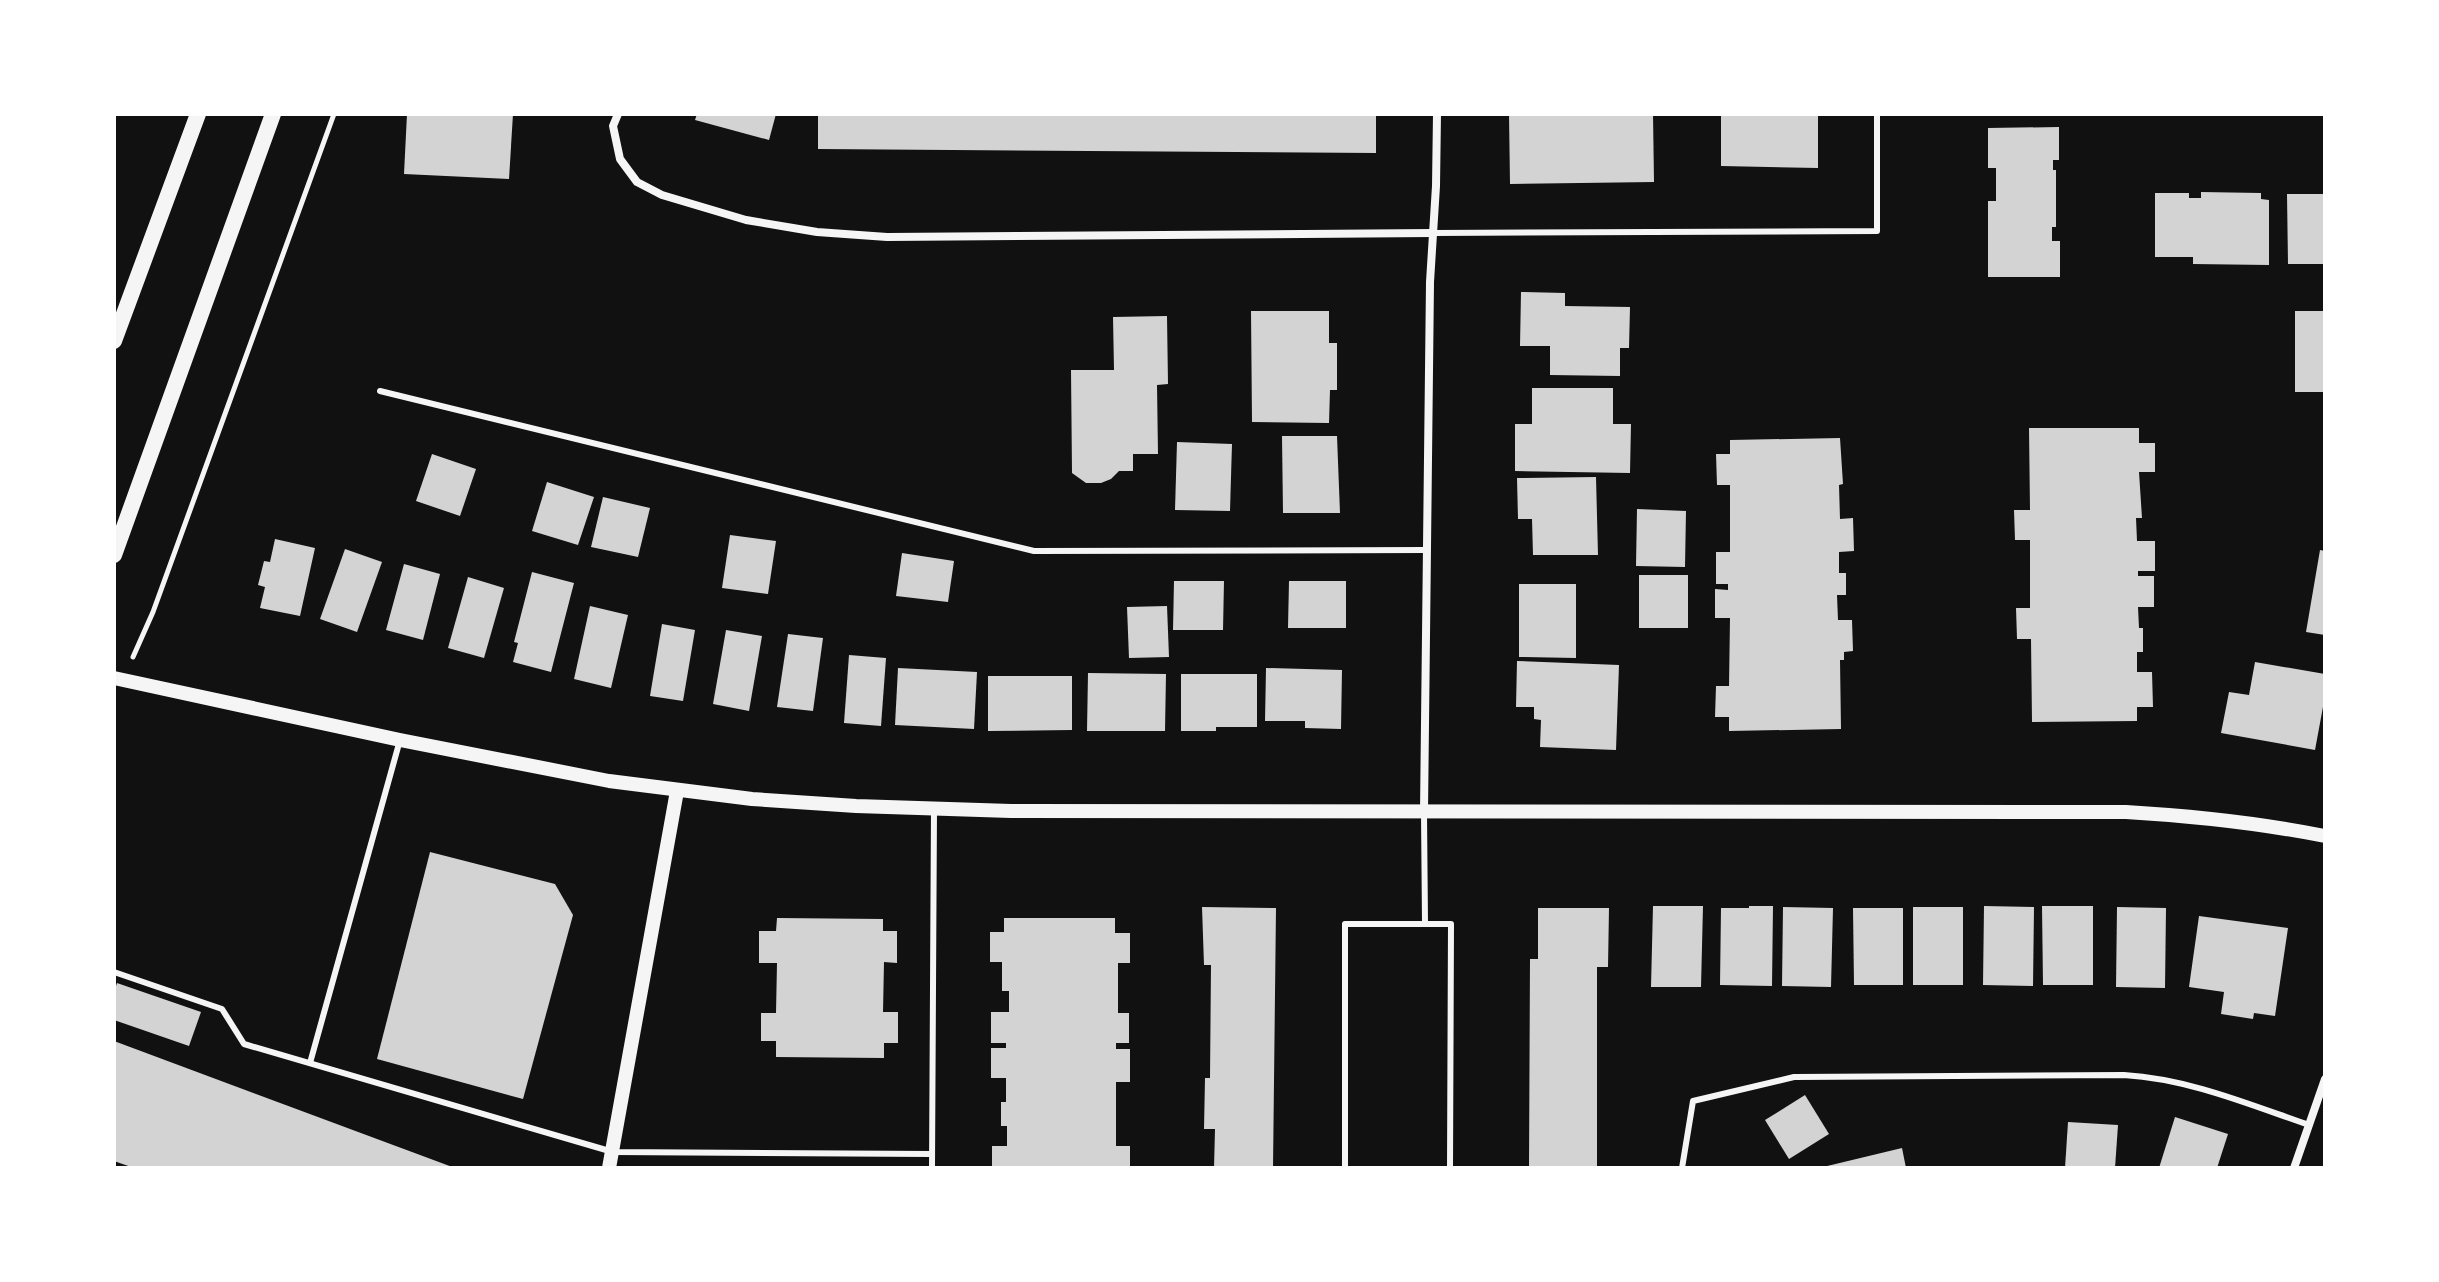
<svg xmlns="http://www.w3.org/2000/svg" width="2439" height="1282" font-family="Poppins,sans-serif">
	<style>
		.building { fill: #d3d3d3 }
		.lines { fill: none; stroke-linecap: round; stroke-linejoin: round }
		.path { stroke: #f5f5f5; stroke-width: 5 }
		.service { stroke: #f5f5f5; stroke-width: 6 }
		.minor { stroke: #f5f5f5; stroke-width: 8 }
		.tertiary { stroke: #f5f5f5; stroke-width: 14 }
		.secondary { stroke: #f5f5f5; stroke-width: 16 }
	</style>
	<rect width="100%" height="100%" fill="#111"/>
	<g class="building">
		<polygon points="407,114 513,114 509,179 404,174"/>
		<polygon points="697,114 776,114 769,140 695,120"/>
		<polygon points="818,114 1376,114 1376,153 818,149"/>
		<polygon points="1509,114 1653,114 1654,182 1510,184"/>
		<polygon points="1721,114 1818,114 1818,168 1721,166"/>
		<polygon points="2059,127 2059,160 2053,160 2053,170 2056,170 2056,227 2052,227 2052,241 2060,241 2060,277 1988,277 1988,201 1996,201 1996,168 1988,168 1988,128"/>
		<polygon points="2201,192 2261,193 2261,199 2269,200 2269,265 2193,264 2193,257 2155,257 2155,193 2189,193 2189,198 2201,198"/>
		<polygon points="2287,194 2325,194 2325,264 2288,264"/>
		<polygon points="1521,292 1565,293 1565,306 1630,307 1629,348 1620,348 1620,376 1550,375 1550,346 1520,346"/>
		<polygon points="1251,311 1329,311 1329,343 1337,343 1337,390 1330,390 1329,423 1252,422"/>
		<rect x="2295" y="311" width="30" height="81"/>
		<polygon points="1167,316 1168,384 1157,385 1158,454 1133,454 1133,471 1119,471 1111,479 1101,483 1086,483 1072,473 1071,370 1114,370 1113,317"/>
		<polygon points="1532,388 1613,388 1613,424 1631,424 1630,473 1515,471 1515,424 1532,424"/>
		<polygon points="2029,428 2139,428 2139,443 2155,443 2155,472 2139,472 2142,518 2136,518 2137,541 2155,541 2155,571 2138,571 2138,576 2154,576 2154,607 2138,607 2139,628 2143,628 2143,652 2137,652 2137,672 2152,672 2153,707 2137,707 2137,721 2032,722 2031,639 2017,639 2016,608 2030,608 2030,540 2015,540 2014,510 2030,510"/>
		<polygon points="1282,436 1337,436 1340,513 1283,513"/>
		<polygon points="1840,438 1843,484 1839,485 1840,519 1853,518 1854,551 1839,552 1839,573 1846,573 1846,595 1837,595 1838,620 1852,620 1853,651 1844,652 1844,660 1840,660 1841,729 1729,731 1729,717 1715,717 1716,686 1729,686 1730,618 1715,618 1715,589 1728,590 1728,584 1716,584 1716,552 1730,552 1730,485 1717,485 1716,454 1730,454 1730,440"/>
		<polygon points="1177,442 1232,444 1230,511 1175,510"/>
		<polygon points="432,454 476,469 460,516 416,501"/>
		<polygon points="1596,477 1598,555 1533,555 1532,519 1518,519 1517,478"/>
		<polygon points="547,482 594,497 578,545 532,531"/>
		<polygon points="603,497 650,508 638,557 591,547"/>
		<polygon points="1637,509 1686,511 1685,567 1636,566"/>
		<polygon points="730,535 776,541 768,594 722,588"/>
		<polygon points="275,539 315,548 300,616 260,608 265,587 258,585 264,561 270,562"/>
		<polygon points="345,549 382,562 357,632 320,619"/>
		<polygon points="2320,550 2325,551 2325,635 2306,632"/>
		<polygon points="902,553 954,561 948,602 896,596"/>
		<polygon points="404,564 440,574 423,640 386,630"/>
		<polygon points="532,572 574,583 551,672 513,662 518,643 514,642"/>
		<rect x="1639" y="575" width="49" height="53"/>
		<polygon points="468,577 504,588 484,658 448,648"/>
		<polygon points="1174,581 1224,581 1223,630 1173,630"/>
		<polygon points="1289,581 1346,581 1346,628 1288,628"/>
		<polygon points="1519,584 1576,584 1576,658 1519,657"/>
		<polygon points="590,606 628,615 611,688 574,679"/>
		<polygon points="1167,606 1169,657 1129,658 1127,607"/>
		<polygon points="662,624 695,630 683,701 650,696"/>
		<polygon points="726,630 762,636 749,711 713,704"/>
		<polygon points="788,634 823,638 813,711 777,707"/>
		<polygon points="849,655 886,658 881,726 844,723"/>
		<polygon points="1517,661 1619,665 1616,750 1540,747 1541,720 1534,719 1534,707 1516,707"/>
		<polygon points="2255,662 2325,674 2325,696 2315,750 2221,733 2229,692 2249,695"/>
		<polygon points="898,668 977,672 974,729 895,725"/>
		<polygon points="1266,668 1342,670 1341,729 1305,728 1305,721 1265,721"/>
		<polygon points="1088,673 1166,674 1165,731 1087,731"/>
		<polygon points="1181,674 1257,674 1257,727 1216,727 1216,731 1181,731"/>
		<polygon points="988,676 1072,676 1072,730 988,731"/>
		<polygon points="430,852 555,884 573,915 523,1099 377,1059"/>
		<polygon points="1653,906 1703,906 1701,987 1651,987"/>
		<polygon points="1749,906 1773,906 1772,986 1720,985 1721,908 1749,908"/>
		<polygon points="1984,906 2034,907 2033,986 1983,985"/>
		<polygon points="2042,906 2093,906 2093,985 2043,985"/>
		<polygon points="1202,907 1276,908 1273,1168 1214,1168 1215,1129 1204,1129 1205,1078 1210,1078 1211,965 1204,965"/>
		<polygon points="1783,907 1833,908 1831,987 1782,986"/>
		<rect x="1913" y="907" width="50" height="78"/>
		<polygon points="2117,907 2166,908 2165,988 2116,987"/>
		<polygon points="1538,908 1609,908 1608,967 1597,967 1597,1168 1529,1168 1530,959 1538,959"/>
		<polygon points="1853,908 1903,908 1903,985 1854,985"/>
		<polygon points="2199,916 2288,928 2275,1016 2254,1013 2253,1019 2221,1014 2224,992 2189,987"/>
		<polygon points="777,918 883,919 883,931 897,931 897,963 884,962 883,1012 898,1012 898,1043 884,1043 884,1058 776,1057 776,1041 761,1041 761,1013 776,1013 777,963 759,963 759,931 776,931"/>
		<polygon points="1004,918 1115,918 1115,933 1130,933 1130,963 1118,963 1118,1013 1129,1013 1129,1043 1116,1043 1116,1049 1130,1049 1130,1082 1116,1082 1116,1146 1130,1146 1130,1168 992,1168 992,1146 1007,1146 1007,1126 1001,1126 1001,1102 1006,1102 1006,1078 991,1078 991,1048 1006,1048 1006,1043 991,1043 991,1012 1009,1012 1009,991 1002,991 1002,962 990,962 990,932 1004,932"/>
		<polygon points="117,983 201,1012 189,1046 114,1020 114,992"/>
		<polygon points="114,1041 455,1168 134,1168 114,1161"/>
		<polygon points="1805,1095 1829,1134 1789,1159 1765,1120"/>
		<polygon points="2175,1117 2228,1134 2217,1168 2159,1168"/>
		<polygon points="2068,1122 2118,1125 2115,1168 2065,1168"/>
		<polygon points="1902,1148 1906,1168 1823,1168 1823,1167"/>
	</g>
	<g class="lines">
		<polyline class="path" points="133,657 153,612 334,114"/>
		<g class="service">
			<polyline points="1433,233 1877,231 1877,114"/>
			<polyline points="380,391 1034,551 1427,550"/>
			<polyline points="1424,813 1425,924"/>
			<polyline points="114,972 222,1009 244,1044 613,1152 932,1154"/>
			<polyline points="310,1063 400,740"/>
			<polyline points="932,1168 934,809"/>
			<polyline points="1345,1168 1345,924 1451,924 1450,1168"/>
			<path d="M 1682,1168 L 1693,1101 L 1794,1077 L 2124,1075 C 2189,1079 2248,1104 2309,1125"/>
		</g>
		<g class="minor">
			<polyline points="618,114 613,126 620,159 637,182 662,195 746,220 817,232 887,237 1433,233"/>
			<polyline points="1424,812 1430,282 1436,186 1437,114"/>
			<polyline points="2294,1168 2325,1079"/>
		</g>
		<g class="tertiary">
			<path d="M 114,678 L 400,740 L 609,781 L 752,799 L 856,806 L 1011,811 L 2126,812 C 2194,816 2259,823 2325,836"/>
			<polyline points="609,1168 677,791"/>
		</g>
		<g class="secondary">
			<polyline points="114,341 198,114"/>
			<polyline points="114,555 273,114"/>
		</g>
	</g>
	<rect width="2439" height="1282" fill="none" stroke="#ffffff" stroke-width="232"/>
</svg>
